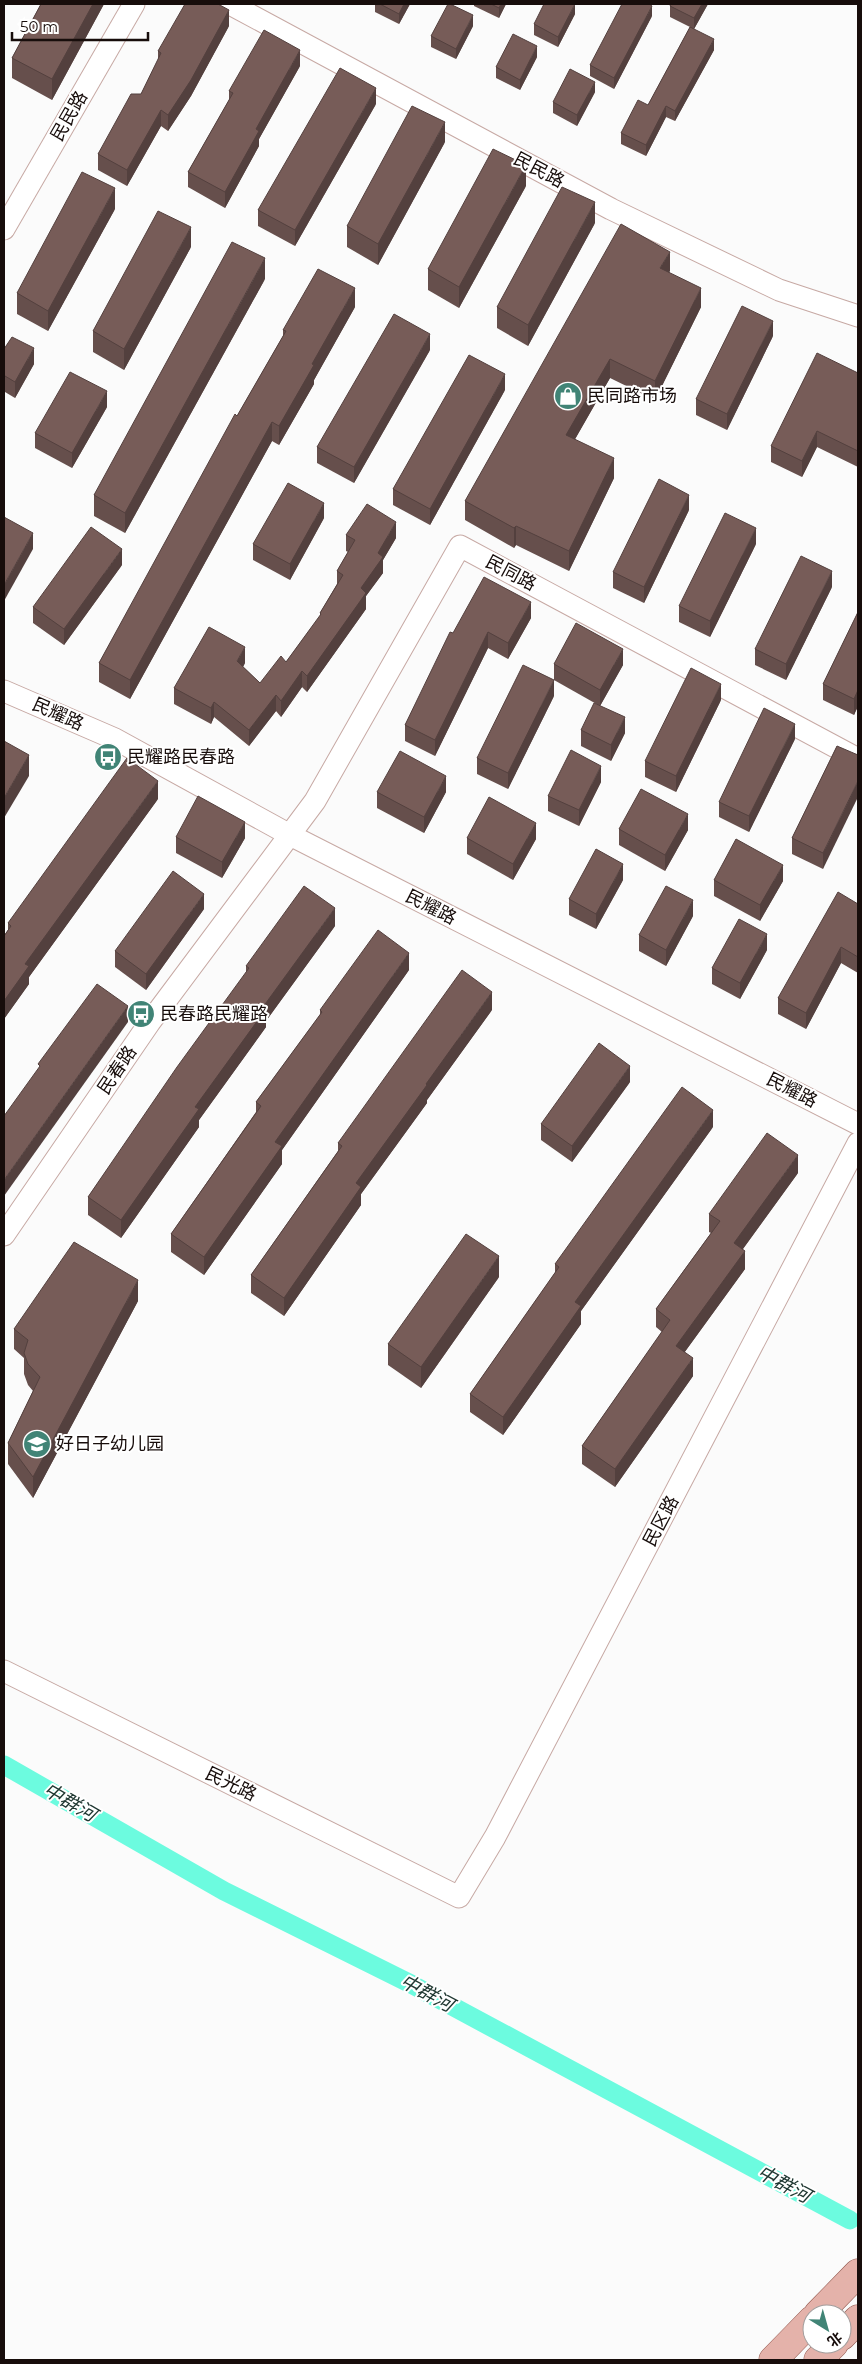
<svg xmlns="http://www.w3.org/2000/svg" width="862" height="2364" font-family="Montserrat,'Noto Sans SC',sans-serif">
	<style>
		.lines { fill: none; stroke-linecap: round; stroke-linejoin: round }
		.canal { stroke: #6cfbdf; stroke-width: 19 }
		.minor-casing { stroke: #c7a9a4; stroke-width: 23 }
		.major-casing { stroke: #91574d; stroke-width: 29 }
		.minor { stroke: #fff; stroke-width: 21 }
		.major { stroke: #e4b2aa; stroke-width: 28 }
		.wall { fill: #664f4c }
		.shaded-wall { fill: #53403e }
		.building { fill: #775c58; stroke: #53403e }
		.labels { text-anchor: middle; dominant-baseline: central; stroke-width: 4; stroke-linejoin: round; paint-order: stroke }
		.street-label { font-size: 18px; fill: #170d0b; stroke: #fff }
		.poi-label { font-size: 18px; fill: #170d0b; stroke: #fff; text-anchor: start }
		.water-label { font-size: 19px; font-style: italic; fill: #203832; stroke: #fff }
	</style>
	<rect width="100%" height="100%" fill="#fbfbfb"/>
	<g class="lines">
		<polyline class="canal" points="4,1765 224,1891 411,1984 850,2220"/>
		<g class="minor-casing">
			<g id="minor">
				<polyline points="230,4 611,209 779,290 858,316"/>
				<polyline points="4,229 134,4"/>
				<polyline points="4,691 115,739 290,835 858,1124"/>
				<polyline points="4,1235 150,1022 315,801 460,546 858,759"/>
				<polyline points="4,1671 459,1897 495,1837 858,1143"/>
			</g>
		</g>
		<g class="major-casing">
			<g id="major">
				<polyline points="818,2314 858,2273"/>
				<polyline points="842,2336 858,2319"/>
				<polyline points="773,2360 812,2320"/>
				<polyline points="818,2360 834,2344"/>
			</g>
		</g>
		<use href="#minor" class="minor"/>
		<use href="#major" class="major"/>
	</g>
	<g class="wall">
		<polygon points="41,4 104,4 52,100 12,78 12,58"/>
		<polygon points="375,4 410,4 399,24 375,12"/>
		<polygon points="474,4 506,4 499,18 474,6"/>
		<polygon points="671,4 708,4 694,29 714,50 675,121 666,117 646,156 621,144 621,133 648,105 690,27 670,17 670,6"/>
		<polygon points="575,14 558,47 534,35 534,24"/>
		<polygon points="652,16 614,89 590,76 590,65"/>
		<polygon points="229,26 191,96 168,131 161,126 127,186 98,170 98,154 141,94 158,61 158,51"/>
		<polygon points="473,26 456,59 431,47 431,36"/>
		<polygon points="537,57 520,90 496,78 496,67"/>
		<polygon points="300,66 259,139 259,146 225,208 188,187 188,172 229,100 229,91"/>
		<polygon points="595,92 577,126 553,113 553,102"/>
		<polygon points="376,104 295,246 258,226 258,210"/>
		<polygon points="445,142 378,265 347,247 347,226"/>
		<polygon points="526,186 459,308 428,290 428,269"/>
		<polygon points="115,209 48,331 17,314 17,293"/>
		<polygon points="595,223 528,346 497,328 497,307"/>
		<polygon points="191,247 124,370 93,352 93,331"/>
		<polygon points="670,271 669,272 701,307 655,400 610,378 575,439 614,478 569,571 516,545 514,548 465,520 465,501"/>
		<polygon points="265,279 125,533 94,516 94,495"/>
		<polygon points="355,307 314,380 314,384 279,445 272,441 130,699 99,682 99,663 237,416 283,336 283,330"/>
		<polygon points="773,336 727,430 696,415 696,399"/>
		<polygon points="4,349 34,364 15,398 5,392"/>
		<polygon points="430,350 354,483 317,463 317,447"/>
		<polygon points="858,373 858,467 817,447 802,477 771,462 771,446"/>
		<polygon points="505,390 430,525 393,505 393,489"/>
		<polygon points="107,407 72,468 35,448 35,433"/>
		<polygon points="689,510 644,603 613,588 613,572"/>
		<polygon points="324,518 290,580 253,560 253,544"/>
		<polygon points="346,535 396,538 383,560 383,573 366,596 366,609 307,692 302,687 281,717 276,711 249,746 214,717 211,724 174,704 174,688 245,663 243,667 260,683 286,662 320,616 320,613 337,584 337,571 348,552 346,551"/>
		<polygon points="756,544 710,637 679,622 679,606"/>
		<polygon points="122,565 64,645 33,623 33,607"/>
		<polygon points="832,587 786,680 755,665 755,649"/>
		<polygon points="858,612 858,706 854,715 823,700 823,684"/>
		<polygon points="531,618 508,659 488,648 435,756 405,741 405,725 453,633"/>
		<polygon points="554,664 623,665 600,706 554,680"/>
		<polygon points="554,696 508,789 477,774 477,758"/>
		<polygon points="721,700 676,792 645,777 645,761"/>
		<polygon points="581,730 625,733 611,761 581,746"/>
		<polygon points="795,739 749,832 719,817 719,802"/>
		<polygon points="837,746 823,869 792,854 792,838"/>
		<polygon points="601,782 579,826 548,811 548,796"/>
		<polygon points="377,792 446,792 424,833 377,808"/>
		<polygon points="158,799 29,977 29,984 4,1019 4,936 8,930 8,923"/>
		<polygon points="619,829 688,830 665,871 619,845"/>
		<polygon points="176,837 245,838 222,878 176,853"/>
		<polygon points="467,838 536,839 513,880 467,854"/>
		<polygon points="623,880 596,929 569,915 569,899"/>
		<polygon points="714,880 783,881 760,921 714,896"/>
		<polygon points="858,904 858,973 841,963 806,1029 778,1014 778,998"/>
		<polygon points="204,909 146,990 115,967 115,951"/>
		<polygon points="693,916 666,966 639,951 639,935"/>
		<polygon points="335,926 266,1021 266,1027 199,1120 199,1127 121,1238 88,1215 88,1197 246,973 246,966"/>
		<polygon points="767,950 740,999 712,984 712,968"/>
		<polygon points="409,970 282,1150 282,1164 204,1275 171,1252 171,1234 256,1112 256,1102 320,1015 320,1010"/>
		<polygon points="492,1010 427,1100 427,1103 361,1194 361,1205 284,1316 251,1293 251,1275 338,1151 338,1143"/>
		<polygon points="630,1082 572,1162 541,1140 541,1124"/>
		<polygon points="713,1127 581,1311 581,1324 503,1435 470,1412 470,1394 555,1273 555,1264"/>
		<polygon points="798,1173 743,1249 745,1269 684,1353 693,1376 615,1487 582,1464 582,1446 662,1332 656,1327 656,1309 711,1233 709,1232 709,1214"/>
		<polygon points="499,1277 421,1388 388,1365 388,1344"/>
		<polygon points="138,1301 33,1498 8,1464 8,1443 33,1391 28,1385 24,1374 24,1358 14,1349 14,1329"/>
	</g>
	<g class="shaded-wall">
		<polygon points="93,4 104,4 52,100 52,79"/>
		<polygon points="404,4 410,4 399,24 399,14"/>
		<polygon points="501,4 506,4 499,18 499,8"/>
		<polygon points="575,4 575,14 558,47 558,37"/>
		<polygon points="702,4 708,4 694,29 694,18"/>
		<polygon points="652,6 652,16 614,89 614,78"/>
		<polygon points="229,10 229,26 191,96 168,131 168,115"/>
		<polygon points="473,15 473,26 456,59 456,49"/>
		<polygon points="714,39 714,50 675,121 675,111"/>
		<polygon points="537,46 537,57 520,90 520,80"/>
		<polygon points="300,50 300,66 259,139 259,146 225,208 225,192 256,129"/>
		<polygon points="595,82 595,92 577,126 577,115"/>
		<polygon points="376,88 376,104 295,246 295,230"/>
		<polygon points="666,106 666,117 646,156 646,145"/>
		<polygon points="161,110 161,126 127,186 127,170"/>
		<polygon points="445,122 445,142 378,265 378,244"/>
		<polygon points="526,165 526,186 459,308 459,287"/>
		<polygon points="115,188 115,209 48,331 48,311"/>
		<polygon points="595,202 595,223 528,346 528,325"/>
		<polygon points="191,227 191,247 124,370 124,349"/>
		<polygon points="670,252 670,271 660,288 660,268"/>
		<polygon points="265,258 265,279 125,533 125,513"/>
		<polygon points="355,288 355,307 314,380 314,384 279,445 279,426 312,364"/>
		<polygon points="701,288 701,307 655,400 655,381"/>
		<polygon points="773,321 773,336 727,430 727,414"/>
		<polygon points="430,334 430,350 354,483 354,467"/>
		<polygon points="34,348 34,364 15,398 15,382"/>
		<polygon points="610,359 610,378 566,455 566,435"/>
		<polygon points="505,374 505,390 430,525 430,509"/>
		<polygon points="5,376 5,392 4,395 4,379"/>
		<polygon points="107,391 107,407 72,468 72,453"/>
		<polygon points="272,422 272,441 130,699 130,680"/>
		<polygon points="817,431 817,447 802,477 802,461"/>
		<polygon points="614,458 614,478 569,571 569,551"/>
		<polygon points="689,495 689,510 644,603 644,587"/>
		<polygon points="324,503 324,518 290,580 290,564"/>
		<polygon points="396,522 396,538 383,560 383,573 366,596 366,609 307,692 307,676 361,588 378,553"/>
		<polygon points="516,526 516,545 514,548 514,528"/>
		<polygon points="756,528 756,544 710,637 710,621"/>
		<polygon points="33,533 33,549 4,601 4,585"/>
		<polygon points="122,549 122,565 64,645 64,629"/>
		<polygon points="832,571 832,587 786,680 786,664"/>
		<polygon points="531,602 531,618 508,659 508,643"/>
		<polygon points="488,632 488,648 435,756 435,740"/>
		<polygon points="245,647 245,663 237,677 237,661"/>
		<polygon points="623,649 623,665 600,706 600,690"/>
		<polygon points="302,671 302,687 281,717 281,701"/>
		<polygon points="554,680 554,696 508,789 508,773"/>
		<polygon points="721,684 721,700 676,792 676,776"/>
		<polygon points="858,690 858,706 854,715 854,699"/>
		<polygon points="276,695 276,711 249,746 249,730"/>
		<polygon points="214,702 214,717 211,724 211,708"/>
		<polygon points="625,717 625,733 611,761 611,745"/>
		<polygon points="795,724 795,739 749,832 749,816"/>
		<polygon points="29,755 29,776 4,818 4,798"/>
		<polygon points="601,766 601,782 579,826 579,810"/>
		<polygon points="446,776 446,792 424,833 424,817"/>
		<polygon points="158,781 158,799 29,977 29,984 4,1019 4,1001 25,964"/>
		<polygon points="858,781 858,797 823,869 823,853"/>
		<polygon points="688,814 688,830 665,871 665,855"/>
		<polygon points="245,822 245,838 222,878 222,862"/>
		<polygon points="536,823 536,839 513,880 513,864"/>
		<polygon points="623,864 623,880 596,929 596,914"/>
		<polygon points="783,865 783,881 760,921 760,905"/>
		<polygon points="204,894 204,909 146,990 146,974"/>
		<polygon points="693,900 693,916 666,966 666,950"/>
		<polygon points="335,908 335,926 266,1021 266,1027 199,1120 199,1127 121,1238 121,1220 195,1107 263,1007"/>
		<polygon points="767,934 767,950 740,999 740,983"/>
		<polygon points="841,947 841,963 806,1029 806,1013"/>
		<polygon points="409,953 409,970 282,1150 282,1164 204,1275 204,1257 275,1142"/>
		<polygon points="492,992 492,1010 427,1100 427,1103 361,1194 361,1205 284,1316 284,1298 356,1183 426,1084"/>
		<polygon points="128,1006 128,1022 4,1196 4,1180"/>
		<polygon points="630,1066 630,1082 572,1162 572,1146"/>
		<polygon points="713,1110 713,1127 581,1311 581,1324 503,1435 503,1417 575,1302"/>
		<polygon points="798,1155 798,1173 734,1261 734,1243"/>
		<polygon points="745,1251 745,1269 676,1364 676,1346"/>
		<polygon points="499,1256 499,1277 421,1388 421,1367"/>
		<polygon points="138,1280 138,1301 33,1498 33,1477"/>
		<polygon points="693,1358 693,1376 615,1487 615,1469"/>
	</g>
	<g class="building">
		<polygon points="41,4 93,4 52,79 12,58"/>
		<polygon points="185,4 218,4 229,10 191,80 168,115 161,110 127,170 98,154 131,94 141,94 161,53 158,51"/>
		<polygon points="380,4 404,4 399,14"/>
		<polygon points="448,4 450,4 473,15 456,49 431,36"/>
		<polygon points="491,4 501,4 499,8"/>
		<polygon points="544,4 575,4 558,37 534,24"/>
		<polygon points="622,4 649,4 652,6 614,78 590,65"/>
		<polygon points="671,4 702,4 694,18 670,6"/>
		<polygon points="690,27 714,39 675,111 666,106 646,145 621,133 638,100 648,105"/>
		<polygon points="264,30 300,50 256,129 259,131 225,192 188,172 233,93 229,91"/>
		<polygon points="513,34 537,46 520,80 496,67"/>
		<polygon points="340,68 376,88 295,230 258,210"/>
		<polygon points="570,69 595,82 577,115 553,102"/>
		<polygon points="412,106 445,122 378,244 347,226"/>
		<polygon points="493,149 526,165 459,287 428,269"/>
		<polygon points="82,172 115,188 48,311 17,293"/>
		<polygon points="562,187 595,202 528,325 497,307"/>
		<polygon points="158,211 191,227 124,349 93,331"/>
		<polygon points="621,224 670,252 660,268 701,288 655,381 610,359 566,435 614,458 569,551 516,526 514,528 465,501"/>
		<polygon points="232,242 265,258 125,513 94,495"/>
		<polygon points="318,269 355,288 312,364 314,365 279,426 272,422 130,680 99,663 235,414 237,416 286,331 283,330"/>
		<polygon points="742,306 773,321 727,414 696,399"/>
		<polygon points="394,314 430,334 354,467 317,447"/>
		<polygon points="12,337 34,348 15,382 5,376 4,379 4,349"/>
		<polygon points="817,353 858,373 858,451 817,431 802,461 771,446"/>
		<polygon points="469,355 505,374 430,509 393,489"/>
		<polygon points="70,372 107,391 72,453 35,433"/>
		<polygon points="659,479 689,495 644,587 613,572"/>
		<polygon points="288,483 324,503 290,564 253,544"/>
		<polygon points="367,504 396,522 378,553 383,557 361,588 366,593 307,676 302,671 281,701 276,695 249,730 214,702 211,708 174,688 209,627 245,647 237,661 260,683 281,656 286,662 321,614 320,613 343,575 337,571 355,540 346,535"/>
		<polygon points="725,513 756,528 710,621 679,606"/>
		<polygon points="4,517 33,533 4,585"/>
		<polygon points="91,527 122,549 64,629 33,607"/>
		<polygon points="801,556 832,571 786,664 755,649"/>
		<polygon points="484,577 531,602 508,643 488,632 435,740 405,725 450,632 453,633"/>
		<polygon points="858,612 858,690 854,699 823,684"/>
		<polygon points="576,623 623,649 600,690 554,664"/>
		<polygon points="523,665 554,680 508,773 477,758"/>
		<polygon points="691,668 721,684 676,776 645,761"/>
		<polygon points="594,703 625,717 611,745 581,730"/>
		<polygon points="764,708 795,724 749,816 719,802"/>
		<polygon points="4,741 29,755 4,798"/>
		<polygon points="837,746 858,755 858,781 823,853 792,838"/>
		<polygon points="571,750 601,766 579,810 548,796"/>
		<polygon points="400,751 446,776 424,817 377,792"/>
		<polygon points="127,758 158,781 25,964 29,966 4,1001 4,936 11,926 8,923"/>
		<polygon points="641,789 688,814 665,855 619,829"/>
		<polygon points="198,796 245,822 222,862 176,837"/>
		<polygon points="489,797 536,823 513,864 467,838"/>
		<polygon points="736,839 783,865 760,905 714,880"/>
		<polygon points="596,849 623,864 596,914 569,899"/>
		<polygon points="173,871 204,894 146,974 115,951"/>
		<polygon points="304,886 335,908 263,1007 266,1009 195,1107 199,1109 121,1220 88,1197 177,1067 249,968 246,966"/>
		<polygon points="666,886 693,900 666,950 639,935"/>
		<polygon points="838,892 858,904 858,957 841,947 806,1013 778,998"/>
		<polygon points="739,919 767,934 740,983 712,968"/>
		<polygon points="378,930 409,953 275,1142 282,1146 204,1257 171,1234 261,1106 256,1102 322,1012 320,1010"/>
		<polygon points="462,970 492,992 426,1084 427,1085 356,1183 361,1187 284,1298 251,1275 342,1146 338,1143"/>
		<polygon points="97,984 128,1006 4,1180 4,1116 40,1066 38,1064"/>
		<polygon points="599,1043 630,1066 572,1146 541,1124"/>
		<polygon points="682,1087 713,1110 575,1302 581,1306 503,1417 470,1394 559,1267 555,1264"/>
		<polygon points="767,1133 798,1155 734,1243 745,1251 676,1346 693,1358 615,1469 582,1446 670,1320 656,1309 720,1221 709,1214"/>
		<polygon points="466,1234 499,1256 421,1367 388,1344"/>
		<polygon points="74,1242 138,1280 33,1477 8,1443 40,1377 28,1364 24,1353 28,1340 14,1329"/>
	</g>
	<defs>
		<g id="shop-disc" transform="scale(1.4375)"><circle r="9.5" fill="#418476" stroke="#fff"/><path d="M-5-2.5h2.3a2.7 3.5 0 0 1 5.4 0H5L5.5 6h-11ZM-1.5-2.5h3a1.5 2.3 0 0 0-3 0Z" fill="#fff"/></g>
		<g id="bus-disc" transform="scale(1.4375)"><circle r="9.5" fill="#418476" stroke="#fff"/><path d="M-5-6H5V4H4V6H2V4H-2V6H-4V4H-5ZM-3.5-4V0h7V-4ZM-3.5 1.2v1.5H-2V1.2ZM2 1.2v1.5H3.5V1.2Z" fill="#fff"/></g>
		<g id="school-disc" transform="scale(1.4375)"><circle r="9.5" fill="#418476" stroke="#fff"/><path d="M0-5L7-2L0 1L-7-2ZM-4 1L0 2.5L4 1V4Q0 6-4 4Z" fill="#fff"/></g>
	</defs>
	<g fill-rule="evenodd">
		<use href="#shop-disc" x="568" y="396"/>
		<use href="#bus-disc" x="108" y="757"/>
		<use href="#bus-disc" x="141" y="1014"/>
		<use href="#school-disc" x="37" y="1444"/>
	</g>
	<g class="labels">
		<g class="street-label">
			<text transform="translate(69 116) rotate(-60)">民民路</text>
			<text transform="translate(539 170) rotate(28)">民民路</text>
			<text transform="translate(511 573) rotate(28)">民同路</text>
			<text transform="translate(58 714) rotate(24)">民耀路</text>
			<text transform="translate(431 907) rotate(27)">民耀路</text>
			<text transform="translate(117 1070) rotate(-56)">民春路</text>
			<text transform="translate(792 1090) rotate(27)">民耀路</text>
			<text transform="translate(661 1521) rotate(-62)">民区路</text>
			<text transform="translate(231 1784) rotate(26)">民光路</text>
		</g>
		<g class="poi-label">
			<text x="587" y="396">民同路市场</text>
			<text x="127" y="757">民耀路民春路</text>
			<text x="160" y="1014">民春路民耀路</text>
			<text x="56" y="1444">好日子幼儿园</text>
		</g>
		<g class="water-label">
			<text transform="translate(70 1802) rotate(30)">中群河</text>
			<text transform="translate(427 1993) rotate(28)">中群河</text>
			<text transform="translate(784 2184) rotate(28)">中群河</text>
		</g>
	</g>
	<rect width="862" height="2364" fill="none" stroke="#170d0b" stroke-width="10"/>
	<g transform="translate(827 2329) rotate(143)"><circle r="24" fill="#ffffff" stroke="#a29e9d"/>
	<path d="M0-4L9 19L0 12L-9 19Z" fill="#418476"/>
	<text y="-8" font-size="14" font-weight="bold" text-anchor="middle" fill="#170d0b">北</text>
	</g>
	<path d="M12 32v8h136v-8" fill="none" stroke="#170d0b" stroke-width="2.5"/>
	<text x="20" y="32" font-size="15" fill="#170d0b" stroke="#ffffff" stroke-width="4" paint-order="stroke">50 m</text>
</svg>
